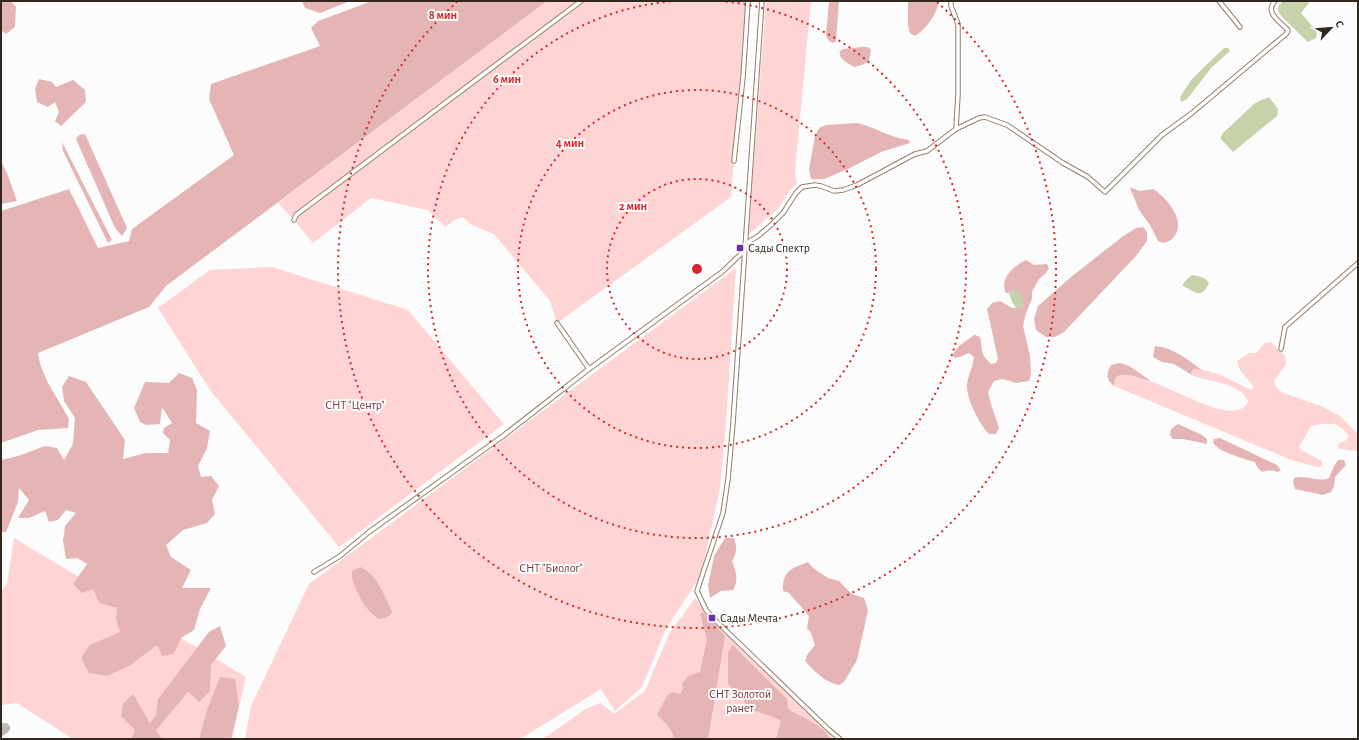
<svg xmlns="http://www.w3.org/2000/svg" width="1359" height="740" font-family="'Alegreya Sans',sans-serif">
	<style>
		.green { fill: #ffd4d4 }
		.forest { fill: #e5b5b6 }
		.water { fill: #c7d2aa }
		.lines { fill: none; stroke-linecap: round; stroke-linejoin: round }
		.taxiway { stroke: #bbb8b6; stroke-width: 10 }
		.street-casing { stroke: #947f68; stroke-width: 5.5 }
		.street { stroke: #fff; stroke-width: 3.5 }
		.ring { fill: none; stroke: #d62828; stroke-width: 2; stroke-dasharray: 2 4 }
		.poi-dot { fill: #6932a8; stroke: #fcfcfc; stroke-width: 1.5 }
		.labels { text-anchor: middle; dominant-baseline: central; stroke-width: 4; stroke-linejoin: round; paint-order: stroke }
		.poi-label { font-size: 12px; fill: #30281e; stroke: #fcfcfc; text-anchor: start }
		.park-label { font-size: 12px; fill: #783b3e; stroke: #fcfcfc }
		.centre { fill: #d62828; stroke: #fcfcfc; stroke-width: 2 }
		.ring-label { font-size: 12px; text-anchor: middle; font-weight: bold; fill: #d62828; stroke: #fcfcfc; stroke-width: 4; stroke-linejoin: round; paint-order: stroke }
	</style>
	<rect width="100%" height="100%" fill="#fcfcfc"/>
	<g class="green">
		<polygon points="547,1 748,1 743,77 734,161 731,197 557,323 550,301 494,234 470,224 463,217 456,219 445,227 428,210 371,198 313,243 294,220 278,203"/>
		<polygon points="766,1 811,1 795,171 797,183 791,189 778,209 748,235"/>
		<polygon points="272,267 408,310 504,424 339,547 210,390 158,308 210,270"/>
		<polygon points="736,268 726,424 720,488 701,575 666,629 642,687 615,711 601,689 520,739 245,739 251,706 309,584"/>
		<path d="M 1271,342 L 1285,356 L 1286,364 L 1274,381 L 1276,387 L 1283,393 L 1321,406 L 1340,416 L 1358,434 L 1358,451 L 1340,449 L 1337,444 L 1347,440 L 1348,435 C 1337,420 1327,423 1311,426 L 1299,447 L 1301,450 L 1322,461 L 1322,466 L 1317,467 L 1289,459 L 1114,386 L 1115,378 C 1135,359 1223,429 1245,406 C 1247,405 1247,403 1248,401 C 1239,381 1209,383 1192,375 L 1191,372 L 1195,369 C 1215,370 1233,381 1251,390 L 1254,387 L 1240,370 L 1237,361 L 1249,353 L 1256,353 L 1265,343 Z"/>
		<polygon points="14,538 246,677 232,739 73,739 17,703 1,705 1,592 7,583"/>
		<polygon points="695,598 712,620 713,626 714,623 834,739 543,739 587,708 601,703 614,714 645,691 669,634"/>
	</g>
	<g class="forest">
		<polygon points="1,1 11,1 16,7 15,27 6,34 1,30"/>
		<polygon points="302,1 350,1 320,13 305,8"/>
		<polygon points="372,1 547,1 166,286 149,307 38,353 40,364 47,381 69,419 68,428 38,430 1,443 1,211 69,189 98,248 129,241 132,229 234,155 209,99 211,84 320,46 311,28 318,21"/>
		<polygon points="829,1 839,1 836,41 833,43 829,41 826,36"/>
		<path d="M 908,1 L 939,1 C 937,14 926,29 915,36 L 910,33 L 908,26 Z"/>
		<path d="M 861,47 L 868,47 L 871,50 L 869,61 L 862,65 L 854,67 C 848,63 838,59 840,51 L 843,49 Z"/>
		<polygon points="39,79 52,82 56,87 73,80 85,90 86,102 61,126 55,121 59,112 55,102 48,107 37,102 35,89"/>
		<path d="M 857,123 C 876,127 887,137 909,140 L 910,143 L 881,152 L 848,169 L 824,179 L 811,179 L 809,170 L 815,136 L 819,128 L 826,125 Z"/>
		<polygon points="85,134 127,228 122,236 115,228 76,139 79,135"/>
		<polygon points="62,142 112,240 108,243 63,151"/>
		<polygon points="1,161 7,173 17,201 1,204"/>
		<path d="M 1130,188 L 1132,188 L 1140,191 L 1153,189 C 1167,198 1189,223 1172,239 C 1170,241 1166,242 1163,243 L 1158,241 L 1150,225 L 1139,210 Z"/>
		<polygon points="1143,227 1147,232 1147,241 1136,256 1064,332 1055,337 1046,337 1036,330 1034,319 1038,306 1071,277 1122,237 1136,228"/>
		<path d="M 1026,260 L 1034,265 L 1047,264 L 1049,268 L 1046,273 L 1039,279 L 1032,292 L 1032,299 L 1026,313 L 1023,326 L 1030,356 L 1031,374 L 1029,381 L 1016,383 L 1003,379 L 994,381 L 988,392 L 991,404 L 999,428 L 996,434 L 989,434 C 980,425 966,398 967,385 C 968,376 973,366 974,357 L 969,353 L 960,357 L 954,358 L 953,354 L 959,346 L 974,335 C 984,336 980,344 982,350 C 982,356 988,360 991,364 L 996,363 L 998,359 L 987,309 L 992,303 L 1000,301 L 1012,308 L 1022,308 C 1026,299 1018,295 1011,290 L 1009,293 L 1006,293 C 999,278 1014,266 1026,260 Z"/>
		<path d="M 1155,346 C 1173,347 1188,360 1202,370 L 1194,369 L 1191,372 L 1192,375 L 1174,364 L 1162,362 L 1153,357 Z"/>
		<path d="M 1120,363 L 1129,366 L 1151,381 C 1141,379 1123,370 1115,378 L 1114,386 C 1106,380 1106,374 1111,365 Z"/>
		<polygon points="179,373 192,378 197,390 196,423 210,431 207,448 198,466 201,477 211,476 219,486 212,500 215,514 207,523 183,530 166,545 171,557 191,570 182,588 211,588 200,609 194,630 181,638 174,654 162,656 157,645 129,666 107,676 89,673 81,658 90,645 120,632 116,619 117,608 99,603 93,589 82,593 73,584 87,564 77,558 66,559 63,541 65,526 76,513 66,510 58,520 49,522 45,511 29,518 18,518 29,500 19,488 18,502 6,532 1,532 1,460 18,456 45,446 57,448 64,460 73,444 75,418 64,401 62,387 69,376 86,382 125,440 123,459 146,453 168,453 170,440 163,433 164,428 172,423 162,407 160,424 146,425 140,422 134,408 145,382 169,383"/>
		<polygon points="1178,424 1202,435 1207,439 1207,444 1183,439 1173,439 1170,435 1171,429"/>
		<path d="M 1220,438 L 1277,465 L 1281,470 L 1278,472 C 1273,470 1268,470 1262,472 L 1257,467 L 1255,462 C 1245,459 1217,452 1213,442 L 1214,439 Z"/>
		<path d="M 1338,460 L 1344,460 L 1346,465 L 1335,477 L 1334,486 L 1331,492 L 1323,495 L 1295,489 L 1293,482 L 1294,478 C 1306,474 1318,483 1329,478 L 1334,466 Z"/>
		<path d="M 725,538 L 734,538 C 737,546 737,554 732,561 C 736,571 739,581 733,590 L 721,591 L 710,598 L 708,586 L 714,556 Z"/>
		<path d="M 808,562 L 813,568 L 828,578 L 839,581 L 852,594 L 864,598 L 868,610 L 857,660 L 844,682 L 839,685 C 826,683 814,671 805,661 L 807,655 L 815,645 L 811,633 L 807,628 L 809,616 L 789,593 L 783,591 C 782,571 792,568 808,562 Z"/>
		<path d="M 361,567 C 379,577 383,594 392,611 L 391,614 L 385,618 L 379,619 C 365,609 362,602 355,587 C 353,581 351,577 352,571 Z"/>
		<path d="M 703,612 L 725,636 L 708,739 L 674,739 C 673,729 664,722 657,715 L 667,696 L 672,692 L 680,694 L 683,689 L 682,684 L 688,676 L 700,672 L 707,639 L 700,614 Z"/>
		<polygon points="220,626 226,646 211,665 210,691 199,702 188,692 156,730 162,739 131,739 135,730 121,716 123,704 133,694 150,723 156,715 158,699 209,632"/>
		<path d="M 733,645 L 746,659 L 787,699 L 788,708 L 791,711 C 804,718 823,725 830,739 L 776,739 L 781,721 C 769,714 758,713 746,707 L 743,696 L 735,694 L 728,683 L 728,652 Z"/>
		<polygon points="220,677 235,679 239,705 231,739 199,739 207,710"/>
	</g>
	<g class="water">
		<polygon points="1284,1 1308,1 1309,3 1301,13 1317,32 1316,38 1308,42 1283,18 1278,11 1279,5"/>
		<polygon points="1224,48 1228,48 1230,51 1212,67 1187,99 1181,102 1180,97 1192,79"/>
		<polygon points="1269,97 1278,109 1277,116 1233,152 1220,138 1223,133 1255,103"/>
		<path d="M 1192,275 C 1199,276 1205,277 1209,283 C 1201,300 1196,292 1183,286 L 1183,284 L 1188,278 Z"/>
		<path d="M 1015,289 C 1021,293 1025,301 1022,308 L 1017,309 L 1012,302 L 1009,293 L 1011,290 Z"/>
	</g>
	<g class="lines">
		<polyline class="taxiway" points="1,731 5,728"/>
		<g class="street-casing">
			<g id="street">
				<polyline points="762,1 733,423 728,479 723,513 697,591 706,610 716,621 829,730 840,739"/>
				<polyline points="951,1 951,6 958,24 958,94 956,129"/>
				<polyline points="1219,1 1240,27"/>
				<polyline points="734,161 743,77 748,1"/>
				<polyline points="294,220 296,215 581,1"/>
				<path d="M 745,244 L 758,236 L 771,225 L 783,213 L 796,193 L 802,187 L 815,185 L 821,186 L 834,191 L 843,190 L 857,185 L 915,154 L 927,151 L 956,129 L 979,118 L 985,117 L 1007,125 L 1063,163 L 1088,177 L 1105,192 L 1162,135 L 1192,113 L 1286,34 L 1288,31 L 1287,29 C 1280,22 1264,12 1275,1"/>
				<polyline points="557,323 589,369"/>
				<polyline points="1281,349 1285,327 1358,263"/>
				<polyline points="314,572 340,556 369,532 503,436 589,369 722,272 744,251"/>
			</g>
		</g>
		<use href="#street" class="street"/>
	</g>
	<g class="ring">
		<circle cx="697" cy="269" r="90"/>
		<circle cx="697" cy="269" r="179"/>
		<path d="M720 1A269 269 0 1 1 674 1"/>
		<path d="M937 2A359 359 0 1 1 457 2"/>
	</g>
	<g class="poi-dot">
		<rect x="736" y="244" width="8" height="8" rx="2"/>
		<rect x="708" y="614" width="8" height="8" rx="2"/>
	</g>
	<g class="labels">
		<g class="poi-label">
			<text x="748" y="248">Сады Спектр</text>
			<text x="720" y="618">Сады Мечта</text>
		</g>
		<g class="park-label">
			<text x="355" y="405">СНТ "Центр"</text>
			<text x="551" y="568">СНТ "Биолог"</text>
			<text x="740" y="694">СНТ Золотой<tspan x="740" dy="14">ранет</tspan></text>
		</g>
	</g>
	<circle cx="697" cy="269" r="6" class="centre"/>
	<g class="ring-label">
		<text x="443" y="19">8 мин</text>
		<text x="507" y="83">6 мин</text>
		<text x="570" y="147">4 мин</text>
		<text x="633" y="210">2 мин</text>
	</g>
	<rect width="1359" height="740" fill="none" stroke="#30281e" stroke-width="4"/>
	<g transform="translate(1331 28) rotate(64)" stroke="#fcfcfc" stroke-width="3" paint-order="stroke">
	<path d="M0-3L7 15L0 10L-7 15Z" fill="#30281e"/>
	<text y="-6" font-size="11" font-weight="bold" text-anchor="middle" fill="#30281e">С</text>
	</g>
</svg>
